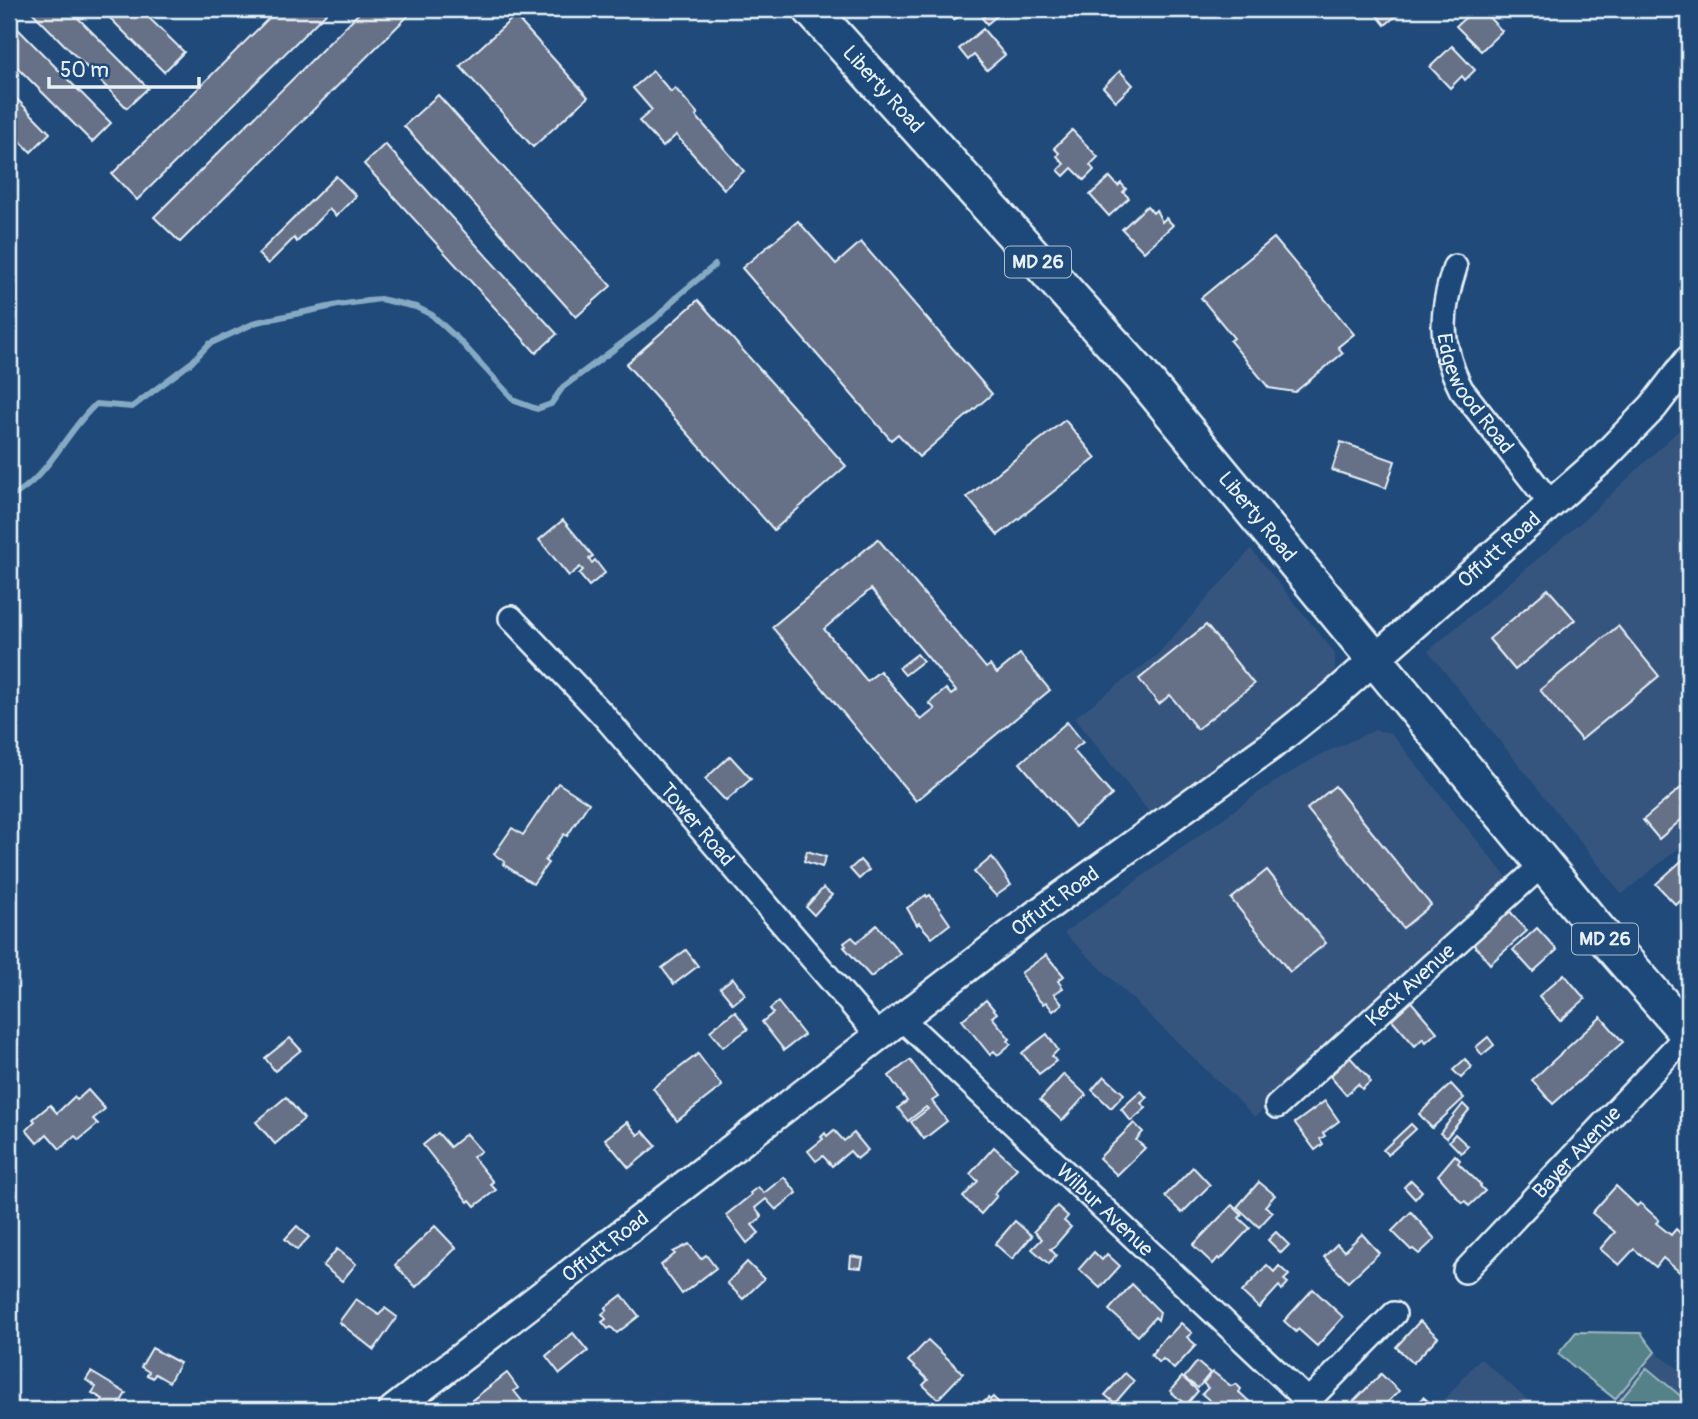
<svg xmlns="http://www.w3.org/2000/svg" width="1698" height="1419" font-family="Pangolin,sans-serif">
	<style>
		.built { fill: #34557e }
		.green { fill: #548189; stroke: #9eb9c0; stroke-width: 2 }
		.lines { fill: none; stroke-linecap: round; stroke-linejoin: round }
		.stream { stroke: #86aac3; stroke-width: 6 }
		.building { fill: #666f86; stroke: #e8f1f8; stroke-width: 2; fill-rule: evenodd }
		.minor-casing { stroke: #e8f1f8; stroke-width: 28 }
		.tertiary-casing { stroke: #e8f1f8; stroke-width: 33 }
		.primary-casing { stroke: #e8f1f8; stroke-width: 40 }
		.minor { stroke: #1f4a7a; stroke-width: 23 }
		.tertiary { stroke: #1f4a7a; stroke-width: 28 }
		.primary { stroke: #1f4a7a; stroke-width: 35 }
		.labels { text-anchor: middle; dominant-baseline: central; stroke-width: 5; stroke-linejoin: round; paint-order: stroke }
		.shield { fill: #1f4a7a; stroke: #acbfd2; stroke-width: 2 }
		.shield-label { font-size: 19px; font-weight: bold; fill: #e8f1f8 }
		.street-label { font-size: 21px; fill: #e8f1f8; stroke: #1f4a7a }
	</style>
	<rect width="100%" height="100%" fill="#1f4a7a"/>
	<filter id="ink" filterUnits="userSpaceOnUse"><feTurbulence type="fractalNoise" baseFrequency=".0143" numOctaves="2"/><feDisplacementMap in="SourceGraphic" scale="14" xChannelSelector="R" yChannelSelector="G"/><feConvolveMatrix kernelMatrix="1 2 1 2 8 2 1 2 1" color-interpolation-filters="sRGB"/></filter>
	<g filter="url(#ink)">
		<g class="built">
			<polygon points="1689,417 1689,840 1622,894 1428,651 1585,519 1683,426"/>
			<polygon points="1251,549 1335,653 1335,679 1154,818 1074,718 1156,656"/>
			<polygon points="1375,730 1391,733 1513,885 1255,1117 1064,933 1265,788 1318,756"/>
			<polygon points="1655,1352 1689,1376 1689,1410 1606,1410"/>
			<polygon points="1480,1358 1539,1410 1436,1410"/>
		</g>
		<g class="green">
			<polygon points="1576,1332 1641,1333 1655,1352 1615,1399 1558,1354"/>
			<polygon points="1647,1368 1689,1403 1689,1410 1612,1410"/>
		</g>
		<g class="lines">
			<path class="stream" d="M 9,498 C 50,477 64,433 96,404 L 132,407 L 192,362 L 209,344 L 257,322 L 338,305 L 380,299 L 416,307 L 432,315 L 459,340 L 515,401 L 537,409 L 551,404 L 563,387 L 656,318 L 679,295 L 715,265"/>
		</g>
		<g class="building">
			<polygon points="29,9 69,9 148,88 127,108"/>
			<polygon points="101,9 140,9 184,52 164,72"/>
			<polygon points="278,9 330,9 137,200 112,174"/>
			<polygon points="363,9 415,9 180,242 154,217"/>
			<polygon points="944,9 966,9 954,20"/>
			<polygon points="992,9 1005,9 987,24 982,18"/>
			<polygon points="1382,9 1389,9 1396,16 1385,25 1376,14"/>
			<polygon points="1475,9 1481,9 1502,31 1481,51 1456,26"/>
			<polygon points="515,16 588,97 533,147 460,66"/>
			<polygon points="9,20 111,123 92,142 9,59"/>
			<polygon points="983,29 1005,55 987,70 974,55 968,60 959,49"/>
			<polygon points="1452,46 1475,70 1465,80 1462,76 1450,88 1430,67"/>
			<polygon points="653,71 671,92 675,88 698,114 696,116 744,171 724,189 676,135 663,147 639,121 652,110 633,88"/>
			<polygon points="1120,71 1133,85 1116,101 1103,87"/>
			<polygon points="9,91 50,133 31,152 9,130"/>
			<polygon points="438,95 611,286 576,317 404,126"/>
			<polygon points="1072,130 1098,157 1090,165 1094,170 1084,180 1072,168 1064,176 1058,170 1064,164 1057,156 1059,153 1054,148"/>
			<polygon points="385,144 557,334 536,353 364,164"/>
			<polygon points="336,176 356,196 336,216 329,209 297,242 294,238 268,264 258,254"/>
			<polygon points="1110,177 1118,186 1121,183 1126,189 1123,192 1129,198 1109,216 1090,195"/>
			<polygon points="1147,206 1153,213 1156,210 1162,222 1166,218 1173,225 1144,252 1122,229"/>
			<polygon points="798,221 836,264 861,242 992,394 919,457 898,434 891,440 742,268"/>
			<polygon points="1274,238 1354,334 1338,347 1343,353 1295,392 1269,388 1230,341 1234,338 1201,298"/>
			<polygon points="698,300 846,466 774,530 626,364"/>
			<polygon points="1065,420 1096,458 998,535 967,497"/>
			<polygon points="1341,442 1395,461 1386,488 1332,470"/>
			<polygon points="563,520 593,556 589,559 592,563 595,560 605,573 589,586 579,574 583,570 580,567 569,576 539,540"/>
			<path d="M 878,539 L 986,668 L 990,665 L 997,673 L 1020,654 L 1050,690 L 916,801 L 772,627 ZM 871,589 L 956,691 L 951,695 L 946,689 L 929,703 L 935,709 L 921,720 L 880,671 L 867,681 L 824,629 Z"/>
			<polygon points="1548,589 1575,620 1515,670 1489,639"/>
			<polygon points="1206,625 1254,684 1197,729 1170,695 1159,704 1139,679"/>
			<polygon points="1618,626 1659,676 1581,740 1540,690"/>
			<polygon points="917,654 923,661 905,675 899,668"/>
			<polygon points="1067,722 1083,742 1073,750 1112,795 1075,827 1020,763"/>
			<polygon points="730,756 751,779 726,801 705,779"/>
			<polygon points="1689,781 1689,813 1659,839 1643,820"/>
			<polygon points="558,783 589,803 567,836 564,834 545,861 548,863 533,884 503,864 505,862 494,854 512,828 523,835"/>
			<polygon points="1335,786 1431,905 1403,928 1307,809"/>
			<polygon points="807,851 826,857 822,867 804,861"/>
			<polygon points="1689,854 1689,893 1676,905 1656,884"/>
			<polygon points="992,857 1011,885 996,896 974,872"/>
			<polygon points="860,860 869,870 859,879 850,869"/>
			<polygon points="1267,870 1326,943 1290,972 1231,899"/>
			<polygon points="823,888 832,895 814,915 806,907"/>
			<polygon points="926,895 927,897 930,895 950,924 932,938 919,923 917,925 907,908"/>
			<polygon points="1507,908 1527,931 1490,964 1470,940"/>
			<polygon points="877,925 900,953 871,977 844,947 846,946 844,943 852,937 857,942"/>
			<polygon points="1537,928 1557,950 1533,972 1513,950"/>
			<polygon points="686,950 698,966 674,984 662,968"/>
			<polygon points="1046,955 1064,976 1058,981 1063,988 1054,994 1062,1004 1053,1011 1046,1002 1043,1004 1037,998 1021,973"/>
			<polygon points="1564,974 1585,999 1560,1021 1539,996"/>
			<polygon points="733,978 745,994 733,1004 720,988"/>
			<polygon points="1408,998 1437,1032 1426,1042 1423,1038 1415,1046 1388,1015"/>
			<polygon points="986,1000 997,1013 992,1017 1010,1039 1008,1041 1011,1044 998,1055 994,1051 990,1055 962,1020"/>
			<polygon points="778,1002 804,1035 784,1050 762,1022 773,1013 770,1009"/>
			<polygon points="735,1011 748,1029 723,1047 710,1031"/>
			<polygon points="1601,1017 1623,1042 1553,1104 1532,1080"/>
			<polygon points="1047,1034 1058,1050 1052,1056 1056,1061 1039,1074 1022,1053"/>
			<polygon points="1488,1037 1494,1045 1482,1055 1476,1047"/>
			<polygon points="290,1038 301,1050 275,1071 265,1058"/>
			<polygon points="1346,1053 1369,1078 1370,1082 1362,1089 1358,1084 1346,1095 1330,1076 1340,1067 1335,1062"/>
			<polygon points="698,1054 722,1086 677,1121 653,1088"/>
			<polygon points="1465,1059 1472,1067 1461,1078 1453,1070"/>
			<polygon points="910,1060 938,1097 932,1101 947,1121 924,1139 911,1122 928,1109 926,1107 908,1121 898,1108 907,1101 889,1076"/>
			<polygon points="1064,1074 1086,1095 1062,1121 1040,1100"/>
			<polygon points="1104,1076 1124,1094 1111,1108 1092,1090"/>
			<polygon points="1451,1084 1464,1098 1432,1128 1419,1114"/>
			<polygon points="88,1090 105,1109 93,1119 98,1124 79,1140 75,1136 60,1149 47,1134 37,1143 26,1130 35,1121 33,1119 50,1105 57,1113 74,1097 77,1100"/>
			<polygon points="1141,1091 1147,1098 1141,1103 1146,1108 1131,1121 1121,1109"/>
			<polygon points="286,1097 304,1119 275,1144 256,1122"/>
			<polygon points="1325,1101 1339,1121 1323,1133 1325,1136 1320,1139 1323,1144 1315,1150 1295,1123"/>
			<polygon points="1463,1104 1469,1110 1446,1138 1440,1133"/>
			<polygon points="627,1122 638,1135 643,1131 656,1146 629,1168 605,1139"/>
			<polygon points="1134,1123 1143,1132 1136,1140 1145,1148 1117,1175 1099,1158"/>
			<polygon points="1411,1124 1416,1129 1388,1155 1383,1150"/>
			<polygon points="834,1130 844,1141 854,1133 868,1150 857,1159 850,1151 832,1166 823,1156 816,1161 808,1151 823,1139 821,1137 825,1133 827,1136"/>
			<polygon points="438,1133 450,1147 466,1134 481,1151 473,1157 493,1182 490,1184 496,1190 475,1206 470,1200 468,1202 423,1145"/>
			<polygon points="1455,1134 1468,1146 1461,1153 1449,1141"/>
			<polygon points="994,1147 1017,1168 994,1194 997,1196 981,1214 963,1197 978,1181 970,1174"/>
			<polygon points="1455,1155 1460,1160 1458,1163 1481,1185 1480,1186 1485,1191 1469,1206 1465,1201 1462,1203 1438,1175"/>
			<polygon points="1193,1167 1210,1185 1182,1213 1165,1196"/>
			<polygon points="784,1177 797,1193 776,1210 766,1199 755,1208 762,1217 752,1225 759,1233 747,1243 726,1215 751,1195 750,1193 758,1187 764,1193"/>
			<polygon points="1411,1180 1422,1191 1415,1199 1404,1187"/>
			<polygon points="1259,1182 1275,1195 1265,1206 1273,1212 1259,1227 1237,1207"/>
			<polygon points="1616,1186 1637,1206 1640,1203 1659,1220 1656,1223 1671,1235 1676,1229 1683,1236 1689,1229 1689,1280 1663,1258 1656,1267 1634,1249 1619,1265 1600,1249 1615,1232 1592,1213"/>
			<polygon points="1232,1205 1242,1215 1239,1218 1250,1228 1220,1260 1218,1258 1213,1264 1193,1245"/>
			<polygon points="1057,1206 1068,1216 1064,1221 1071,1227 1053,1248 1050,1249 1056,1255 1049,1264 1032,1249 1042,1239 1034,1231"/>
			<polygon points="1411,1212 1435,1239 1419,1254 1413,1249 1411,1250 1392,1231"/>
			<polygon points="1015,1221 1032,1236 1012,1259 995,1244"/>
			<polygon points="297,1226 309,1237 297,1250 285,1239"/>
			<polygon points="435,1226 456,1248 416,1287 395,1265"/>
			<polygon points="1276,1232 1289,1245 1281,1253 1268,1240"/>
			<polygon points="1362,1234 1379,1253 1348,1282 1324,1257 1337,1244 1344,1251"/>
			<polygon points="689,1244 701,1259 706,1255 716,1268 682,1294 661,1265 675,1254 673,1252"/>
			<polygon points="337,1249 356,1264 342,1281 323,1266"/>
			<polygon points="1094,1252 1102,1260 1107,1254 1120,1266 1100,1288 1079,1269"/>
			<polygon points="851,1256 863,1258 861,1268 850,1267"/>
			<polygon points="747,1262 764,1279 743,1299 727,1283"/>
			<polygon points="1267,1265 1274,1272 1279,1266 1289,1275 1284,1280 1288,1283 1282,1290 1279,1286 1259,1308 1242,1292"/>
			<polygon points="1132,1284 1160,1312 1158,1320 1155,1317 1138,1336 1109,1310"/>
			<polygon points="1313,1289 1343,1317 1317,1346 1298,1329 1296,1332 1284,1321"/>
			<polygon points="622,1295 639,1316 617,1333 611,1327 608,1329 602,1322 606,1319 602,1314 607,1310 605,1308"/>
			<polygon points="356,1299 379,1315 385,1308 397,1317 374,1350 339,1322"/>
			<polygon points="1420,1321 1438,1337 1413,1363 1396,1347"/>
			<polygon points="1181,1323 1192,1333 1187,1337 1196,1345 1174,1369 1163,1359 1159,1363 1151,1355 1166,1336 1168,1337"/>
			<polygon points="573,1333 588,1351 560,1374 546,1356"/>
			<polygon points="928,1340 963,1373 938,1399 923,1385 928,1380 908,1361"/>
			<polygon points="152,1348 180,1363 169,1382 155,1374 153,1378 147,1375 149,1372 141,1367"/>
			<polygon points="1197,1362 1210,1373 1198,1388 1184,1378"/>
			<polygon points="91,1372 126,1393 116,1410 96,1410 103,1399 92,1393 96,1387 86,1380"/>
			<polygon points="1213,1372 1231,1386 1236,1384 1241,1389 1239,1392 1252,1404 1246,1410 1221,1410 1202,1394 1208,1388 1203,1383"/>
			<polygon points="507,1373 518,1388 514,1391 522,1401 519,1403 525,1410 472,1410 467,1404"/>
			<polygon points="1125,1373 1134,1381 1115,1403 1105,1395"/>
			<polygon points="1381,1374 1399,1391 1380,1410 1359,1410 1352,1403"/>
			<polygon points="1182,1377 1198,1391 1186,1405 1170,1391"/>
			<polygon points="993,1397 1002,1406 999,1409 1000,1410 977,1410 988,1398 990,1400"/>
			<polygon points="1423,1397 1434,1406 1431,1410 1414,1410"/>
		</g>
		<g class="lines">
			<g class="minor-casing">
				<g id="minor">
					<path id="s1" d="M 1455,267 C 1440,313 1439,345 1461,389 L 1551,504"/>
					<path id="s2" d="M 511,618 L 605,717 L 878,1035"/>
					<path id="s3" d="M 901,1018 L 1308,1401"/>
					<path id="s4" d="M 1277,1106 L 1543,864"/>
					<path id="s5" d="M 1465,1271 L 1688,1034"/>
					<polyline points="1299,1410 1394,1314"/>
				</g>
			</g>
			<g class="tertiary-casing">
				<g id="tertiary">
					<path id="s6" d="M 393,1410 L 1034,916 L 1272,745 L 1333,696 L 1603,458 L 1653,407 L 1689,360"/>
				</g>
			</g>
			<g class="primary-casing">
				<g id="primary">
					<path id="s7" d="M 811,9 L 1140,374 L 1597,929 L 1689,1035"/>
				</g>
			</g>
			<use href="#minor" class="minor"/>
			<use href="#tertiary" class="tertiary"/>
			<use href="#primary" class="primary"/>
		</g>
	</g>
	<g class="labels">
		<g class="shield">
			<rect x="1005" y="246.5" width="66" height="31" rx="5"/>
			<rect x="1572" y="923.5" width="66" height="31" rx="5"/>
		</g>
		<g class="shield-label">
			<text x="1038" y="262">MD 26</text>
			<text x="1605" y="939">MD 26</text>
		</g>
		<g class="street-label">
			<text stroke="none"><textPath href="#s7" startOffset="108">Liberty Road</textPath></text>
			<text stroke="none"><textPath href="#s1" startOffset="136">Edgewood Road</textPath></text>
			<text stroke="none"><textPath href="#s7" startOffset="676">Liberty Road</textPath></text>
			<text stroke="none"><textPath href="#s6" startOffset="1402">Offutt Road</textPath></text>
			<text stroke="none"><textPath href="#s2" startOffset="278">Tower Road</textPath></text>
			<text stroke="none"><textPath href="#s6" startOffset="835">Offutt Road</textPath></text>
			<text stroke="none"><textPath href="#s4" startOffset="180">Keck Avenue</textPath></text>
			<text stroke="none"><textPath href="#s5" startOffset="163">Bayer Avenue</textPath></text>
			<text stroke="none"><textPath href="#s3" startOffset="280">Wilbur Avenue</textPath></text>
			<text stroke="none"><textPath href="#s6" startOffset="268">Offutt Road</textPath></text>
		</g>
	</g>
	<rect width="1698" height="1419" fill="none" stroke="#1f4a7a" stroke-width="35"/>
	<rect x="18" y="18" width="1663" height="1384" fill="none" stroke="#e8f1f8" stroke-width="2.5" filter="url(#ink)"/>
	<path d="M49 77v10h150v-10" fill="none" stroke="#e8f1f8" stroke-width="3.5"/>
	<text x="60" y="77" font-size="21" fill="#e8f1f8" stroke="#1f4a7a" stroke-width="5" paint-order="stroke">50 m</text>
</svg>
